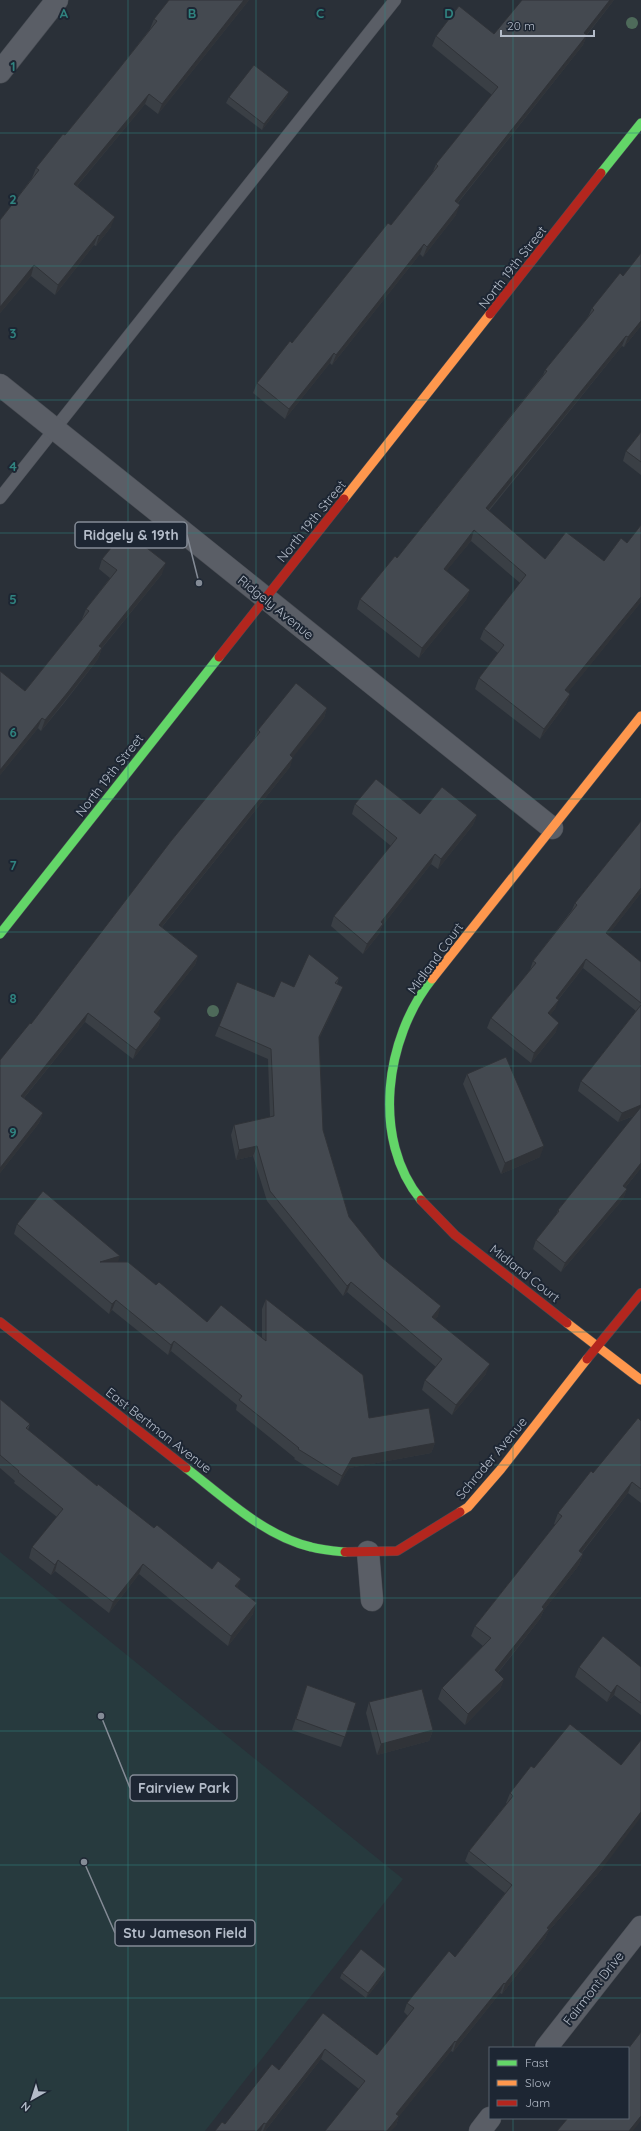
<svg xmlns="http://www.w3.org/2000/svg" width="641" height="2131" font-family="Quicksand,sans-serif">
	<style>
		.green { fill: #273a3e }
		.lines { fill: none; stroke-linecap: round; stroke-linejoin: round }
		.lane-casing { stroke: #484c53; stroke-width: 13 }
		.street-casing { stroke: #484c53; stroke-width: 23 }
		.fast-casing { stroke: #484c53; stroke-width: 10 }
		.slow-casing { stroke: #484c53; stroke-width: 10 }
		.jam-casing { stroke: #484c53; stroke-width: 10 }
		.lane { stroke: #5a5e66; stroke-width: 12 }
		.street { stroke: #5a5e66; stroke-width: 22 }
		.fast { stroke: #63d668; stroke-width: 9 }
		.slow { stroke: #ff974d; stroke-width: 9 }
		.jam { stroke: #b3261e; stroke-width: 9 }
		.tree { fill: #4e6a5a }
		.wall { fill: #3a3f45 }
		.shaded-wall { fill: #303338 }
		.building { fill: #444950; stroke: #303338 }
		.grid { fill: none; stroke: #308480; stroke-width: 1; stroke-opacity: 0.55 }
		.labels { text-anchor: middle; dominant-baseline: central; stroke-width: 4; stroke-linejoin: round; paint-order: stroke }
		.street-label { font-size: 13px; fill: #b4bcc9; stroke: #1d2633 }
		.grid-label { font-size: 13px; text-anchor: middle; font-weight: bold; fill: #308480; stroke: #1d2633; stroke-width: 4; stroke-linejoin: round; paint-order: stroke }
		.leader { fill: none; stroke: #848b96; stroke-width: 1.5 }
		.callout-dot { fill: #848b96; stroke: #1d2633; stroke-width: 1.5 }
		.callout { fill: #1d2633; stroke: #848b96; stroke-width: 1.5 }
		.callout-label { font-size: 14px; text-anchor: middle; font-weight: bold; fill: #b4bcc9 }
	</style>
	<rect width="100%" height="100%" fill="#2a3038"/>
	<polygon class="green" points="0,1552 403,1879 205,2131 0,2131"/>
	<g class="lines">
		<g class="lane-casing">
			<polyline id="lane" points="0,498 395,0"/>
		</g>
		<g class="street-casing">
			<g id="street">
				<polyline points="0,72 57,0"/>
				<polyline points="0,385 552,828"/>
				<polyline points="368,1552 372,1600"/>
				<polyline points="546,2048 641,1927"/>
				<polyline points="480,2131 490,2118"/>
			</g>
		</g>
		<g class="fast-casing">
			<g id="fast">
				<polyline points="601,173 641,123"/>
				<polyline points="0,934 219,657"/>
				<path d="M 421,1200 C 371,1139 385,1038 432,979"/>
				<path d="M 186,1468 C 224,1497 264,1536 311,1547 C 322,1550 334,1551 345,1552"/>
			</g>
		</g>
		<g class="slow-casing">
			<g id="slow">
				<polyline points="344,499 490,314"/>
				<polyline points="432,979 641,716"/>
				<polyline points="567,1323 641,1380"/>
				<polyline points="460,1512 468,1507 501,1469 587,1359"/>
			</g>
		</g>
		<g class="jam-casing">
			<g id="jam">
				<polyline points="490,314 601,173"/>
				<polyline points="219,657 344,499"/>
				<polyline points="421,1200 455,1235 567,1323"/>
				<polyline points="0,1322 186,1468"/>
				<polyline points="587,1359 641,1293"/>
				<polyline points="345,1552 397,1551 460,1512"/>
			</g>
		</g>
		<use href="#lane" class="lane"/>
		<use href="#street" class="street"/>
		<use href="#fast" class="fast"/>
		<use href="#slow" class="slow"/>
		<use href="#jam" class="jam"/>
	</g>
	<g class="tree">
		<circle cx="632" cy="23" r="6"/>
		<circle cx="213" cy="1011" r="6"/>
	</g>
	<g class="wall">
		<polygon points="249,0 158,114 145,104 77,186 111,227 96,246 94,245 55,295 31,276 0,313 0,220 32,178 36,168 65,135 118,70 150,29 154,19"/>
		<polygon points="614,0 587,35 583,45 458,203 456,215 423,257 420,254 332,365 330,363 285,419 253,393 257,383 292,343 391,225 432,174 436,164 492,95 432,46 436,36 494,34"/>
		<polygon points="229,97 287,97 262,130 226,103"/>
		<polygon points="592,308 641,326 624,347 622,346 489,511 545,559 641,602 568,692 570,694 566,704 540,739 475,689 479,678 498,653 480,639 484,629 520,583 471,541 446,571 470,590 466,600 419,658 357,609 360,599 397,558 543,375 545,370 588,317"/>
		<polygon points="641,432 641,475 623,461 626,451"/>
		<polygon points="102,559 162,574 102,648 98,659 64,703 41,731 38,728 0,775 0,671 25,691 83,619 82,619 86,609 110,578 99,569"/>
		<polygon points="327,708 324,718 292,757 290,767 162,927 198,956 195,965 156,1014 161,1018 158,1027 133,1059 85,1022 24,1098 43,1113 39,1123 0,1173 31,1024 254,739 258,730"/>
		<polygon points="355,804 420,814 477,815 473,825 438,869 431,864 382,926 379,934 363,954 331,926 334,916 391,846 352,814"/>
		<polygon points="641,821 641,893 608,935 641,962 641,1168 625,1188 627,1189 623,1199 561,1272 533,1249 536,1240 556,1215 558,1210 634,1116 618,1122 578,1091 581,1081 636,1011 583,968 558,1000 555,1009 550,1015 556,1032 531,1063 487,1028 491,1018 530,970 533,961 572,910 575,903"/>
		<polygon points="339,978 337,984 339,997 319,1039 323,1130 349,1217 381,1257 438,1316 435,1319 486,1374 452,1415 422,1390 425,1380 436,1367 347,1292 343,1296 267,1201 253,1156 236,1160 231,1135 234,1125 270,1117 268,1059 215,1036 219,1026 274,997"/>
		<polygon points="467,1074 540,1157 501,1174 463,1084"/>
		<polygon points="17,1224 118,1262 156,1285 207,1322 262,1339 262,1309 266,1299 369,1418 435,1443 431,1453 349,1468 338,1486 294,1459 295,1458 236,1410 237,1405 171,1351 168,1355 112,1310 109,1314 14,1234"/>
		<polygon points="0,1399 30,1424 28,1430 97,1486 154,1528 212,1569 241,1579 237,1587 253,1614 228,1646 139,1574 109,1613 55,1571 51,1575 29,1558 32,1547 57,1517 14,1483 15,1481 0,1468"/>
		<polygon points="641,1421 641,1503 628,1493 582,1553 583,1554 579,1565 544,1610 540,1619 498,1673 504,1679 500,1689 465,1725 438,1699 442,1688 483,1646 471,1636 475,1626 555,1525 554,1524 558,1513"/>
		<polygon points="579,1667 641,1667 641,1715 614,1695 607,1702 575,1677"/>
		<polygon points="307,1685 356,1703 341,1747 292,1730"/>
		<polygon points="369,1702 433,1730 429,1741 377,1755 366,1713"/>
		<polygon points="510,1793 602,1869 548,1932 545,1939 502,1994 500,1993 453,2052 451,2051 399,2116 396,2126 359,2089 321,2059 265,2131 215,2131 225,2124 279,2070 323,2013 377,2055 408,2016 404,2012 407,2003 455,1957 505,1893 465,1861 469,1851 507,1803 506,1803"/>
		<polygon points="342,1973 384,1975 366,1998 340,1978"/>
	</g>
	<g class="shaded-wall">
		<polygon points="244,0 249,0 158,114 162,104"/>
		<polygon points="610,0 614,0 580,43 584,33"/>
		<polygon points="587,35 583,45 451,211 455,201"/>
		<polygon points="289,92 287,97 262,130 264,124"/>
		<polygon points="149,94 145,104 70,194 74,184"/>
		<polygon points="460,205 456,215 423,257 427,247"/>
		<polygon points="115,217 111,227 96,246 99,236"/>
		<polygon points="98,235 94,245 55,295 58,285"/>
		<polygon points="424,244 420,254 332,365 336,355"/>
		<polygon points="34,265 31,276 0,313 0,307"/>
		<polygon points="641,321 641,326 624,347 628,337"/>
		<polygon points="626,336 622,346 482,518 486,508"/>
		<polygon points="334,353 330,363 285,419 289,409"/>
		<polygon points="474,530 471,541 440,579 444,569"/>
		<polygon points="166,563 162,574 95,656 99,646"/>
		<polygon points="470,590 466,600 419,658 422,648"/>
		<polygon points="641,597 641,602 562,700 565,690"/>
		<polygon points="102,648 98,659 41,731 45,720"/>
		<polygon points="570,694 566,704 540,739 544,729"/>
		<polygon points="327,708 324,718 287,765 290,755"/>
		<polygon points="42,718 38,728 0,775 0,770"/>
		<polygon points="293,758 290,767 156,934 159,925"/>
		<polygon points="477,815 473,825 438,869 441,859"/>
		<polygon points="435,854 431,864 382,926 379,934 363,954 367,944 381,922"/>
		<polygon points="641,888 641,893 602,943 606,933"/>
		<polygon points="198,956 195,965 150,1022 154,1012"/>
		<polygon points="586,959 583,968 552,1007 556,998"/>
		<polygon points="343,987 339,997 315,1047 319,1037"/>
		<polygon points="559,1000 555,1009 544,1023 548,1013"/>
		<polygon points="88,1013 85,1022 18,1105 21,1096"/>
		<polygon points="161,1018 158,1027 133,1059 136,1050"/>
		<polygon points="559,1023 556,1032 531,1063 534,1053"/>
		<polygon points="641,1105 641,1113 618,1122 622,1113"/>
		<polygon points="43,1113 39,1123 0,1173 0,1168"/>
		<polygon points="257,1146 253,1156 236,1160 239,1150"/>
		<polygon points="544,1146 540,1157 501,1174 505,1163"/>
		<polygon points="641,1163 641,1168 619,1195 623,1186"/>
		<polygon points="627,1189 623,1199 561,1272 565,1263"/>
		<polygon points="120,1256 117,1266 100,1262"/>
		<polygon points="351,1282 347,1292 343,1296 347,1286"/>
		<polygon points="116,1300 112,1310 109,1314 112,1304"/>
		<polygon points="441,1306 438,1316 429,1327 432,1317"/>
		<polygon points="174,1341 171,1351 168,1355 171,1345"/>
		<polygon points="490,1364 486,1374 452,1415 456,1405"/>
		<polygon points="435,1443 431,1453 349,1468 338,1486 342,1476 352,1458"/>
		<polygon points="632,1482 628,1493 575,1561 579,1551"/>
		<polygon points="583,1554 579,1565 544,1610 540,1619 491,1681 495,1670 542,1607"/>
		<polygon points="58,1560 55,1571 51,1575 55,1565"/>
		<polygon points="143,1564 139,1574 109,1613 113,1602"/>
		<polygon points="241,1579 237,1589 235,1586"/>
		<polygon points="257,1603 253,1614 228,1646 231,1636"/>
		<polygon points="504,1679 500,1689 465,1725 468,1714"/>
		<polygon points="617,1685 614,1695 607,1702 611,1693"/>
		<polygon points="433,1730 429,1741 377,1755 381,1744"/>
		<polygon points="641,1812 641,1817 602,1869 548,1932 545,1939 502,1994 505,1984 547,1928"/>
		<polygon points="386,1969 384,1975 366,1998 368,1993"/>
		<polygon points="504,1983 500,1993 453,2052 456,2042"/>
		<polygon points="455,2041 451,2051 393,2124 396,2114"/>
		<polygon points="325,2049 321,2059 265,2131 263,2131 266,2124"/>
		<polygon points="399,2116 396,2126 391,2131 387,2131"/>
		<polygon points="641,2116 641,2121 633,2131 629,2131"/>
		<polygon points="264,2123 261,2131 257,2131"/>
	</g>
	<g class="building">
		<polygon points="169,0 244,0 162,104 149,94 74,184 115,217 99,236 98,235 58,285 34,265 0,307 0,220 39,170 36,168 63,134 65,135 118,70 157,21 154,19"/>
		<polygon points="522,0 610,0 584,33 587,35 455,201 460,205 427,247 424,244 336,355 334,353 289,409 257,383 290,341 292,343 388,223 391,225 438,166 436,164 498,87 436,36 459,6 494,34"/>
		<polygon points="254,65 289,92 264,124 229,97"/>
		<polygon points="641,253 641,321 628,337 626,336 486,508 545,559 566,532 604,561 621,538 627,543 641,525 641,597 565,690 570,694 544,729 479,678 504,645 484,629 526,575 474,530 444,569 470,590 422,648 360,599 395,556 397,558 547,371 545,370 594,310 592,308 620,273 623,276"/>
		<polygon points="641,432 641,462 626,451"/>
		<polygon points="125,531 166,563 99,646 102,648 68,692 45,720 42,718 0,770 0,671 25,691 89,611 86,609 117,570 102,559"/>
		<polygon points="296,683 327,708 290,755 293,758 159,925 198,956 154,1012 161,1018 136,1050 88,1013 21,1096 43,1113 0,1168 0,1060 30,1023 31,1024 171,841 260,732 258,730"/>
		<polygon points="376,779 420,814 442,787 477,815 441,859 435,854 381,922 383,924 367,944 334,916 397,838 355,804"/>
		<polygon points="641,821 641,888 606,933 641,962 641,1003 586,959 556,998 559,1000 548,1013 559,1023 534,1053 491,1018 536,963 533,961 577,905 575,903"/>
		<polygon points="309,954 339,978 335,983 343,987 319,1037 323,1130 349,1217 381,1257 441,1306 432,1317 490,1364 456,1405 425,1380 442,1359 351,1282 347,1286 270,1191 257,1146 239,1150 234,1125 274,1116 271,1049 219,1026 237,982 274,997 281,981 294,987"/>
		<polygon points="641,1005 641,1105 622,1113 581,1081"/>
		<polygon points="506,1057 544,1146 505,1163 467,1074"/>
		<polygon points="641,1107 641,1163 623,1186 627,1189 565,1263 536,1240 559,1211 558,1210"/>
		<polygon points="43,1191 120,1256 100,1262 128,1262 156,1285 159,1282 207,1322 221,1305 266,1341 266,1299 363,1375 369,1418 429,1408 435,1443 352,1458 342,1476 298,1449 299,1448 239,1400 242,1396 174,1341 171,1345 116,1300 112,1304 17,1224"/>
		<polygon points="0,1399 30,1424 26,1428 97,1486 98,1484 154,1528 157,1525 212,1569 218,1561 241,1579 235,1586 257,1603 231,1636 143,1564 113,1602 58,1560 55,1565 32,1547 63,1509 18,1472 19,1471 0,1455"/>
		<polygon points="638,1418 641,1421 641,1489 632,1482 579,1551 583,1554 542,1607 544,1609 495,1670 504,1679 468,1714 442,1688 491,1638 475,1626 562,1516 558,1513 591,1471 593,1473"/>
		<polygon points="603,1636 641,1667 641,1703 617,1685 611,1693 579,1667"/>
		<polygon points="307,1685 356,1703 345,1737 296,1719"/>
		<polygon points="422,1689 433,1730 381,1744 369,1702"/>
		<polygon points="570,1724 621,1765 641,1740 641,1812 605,1859 547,1928 549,1929 505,1984 504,1983 456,2042 455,2041 396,2114 399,2116 387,2131 325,2131 365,2081 325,2049 266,2124 264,2123 257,2131 215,2131 222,2122 225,2124 272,2064 279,2070 323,2013 377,2055 414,2008 407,2003 449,1951 455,1957 512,1885 469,1851 513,1796 510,1793 531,1766 534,1768"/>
		<polygon points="361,1949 386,1969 368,1993 342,1973"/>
		<polygon points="641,2032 641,2116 629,2131 557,2131 568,2118 628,2118 628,2049"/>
	</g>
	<path class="grid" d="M 128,0 L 128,2131M 256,0 L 256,2131M 385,0 L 385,2131M 513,0 L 513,2048M 0,133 L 641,133M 0,266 L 641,266M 0,400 L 641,400M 0,533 L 641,533M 0,666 L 641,666M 0,799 L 641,799M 0,932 L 641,932M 0,1066 L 641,1066M 0,1199 L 641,1199M 0,1332 L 641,1332M 0,1465 L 641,1465M 0,1598 L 641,1598M 0,1731 L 641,1731M 0,1865 L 641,1865M 0,1998 L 641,1998M 513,2118 L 513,2131"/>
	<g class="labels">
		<g class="street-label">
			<text transform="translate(512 267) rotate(-52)">North 19th Street</text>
			<text transform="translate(311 521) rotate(-51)">North 19th Street</text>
			<text transform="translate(276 607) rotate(39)">Ridgely Avenue</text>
			<text transform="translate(109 775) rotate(-52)">North 19th Street</text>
			<text transform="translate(435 958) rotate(-54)">Midland Court</text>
			<text transform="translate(525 1273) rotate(38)">Midland Court</text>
			<text transform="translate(159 1430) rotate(38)">East Bertman Avenue</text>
			<text transform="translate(491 1458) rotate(-50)">Schrader Avenue</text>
			<text transform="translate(593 1988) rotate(-52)">Fairmont Drive</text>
		</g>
	</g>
	<g class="grid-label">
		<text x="64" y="18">A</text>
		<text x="192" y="18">B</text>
		<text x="320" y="18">C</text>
		<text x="449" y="18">D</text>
		<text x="13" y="71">1</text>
		<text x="13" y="204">2</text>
		<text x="13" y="338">3</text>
		<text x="13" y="471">4</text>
		<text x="13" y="604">5</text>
		<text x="13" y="737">6</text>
		<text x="13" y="870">7</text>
		<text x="13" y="1003">8</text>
		<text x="13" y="1137">9</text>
	</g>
	<path class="leader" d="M199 583L187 535M101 1716L130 1788M84 1862L115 1933"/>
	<g class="callout-dot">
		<circle cx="199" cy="583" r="4"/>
		<circle cx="101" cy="1716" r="4"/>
		<circle cx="84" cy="1862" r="4"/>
	</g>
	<g class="callout">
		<rect x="75" y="522" width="112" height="26" rx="4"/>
		<rect x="130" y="1775" width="107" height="26" rx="4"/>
		<rect x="115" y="1920" width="140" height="26" rx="4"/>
	</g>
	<g class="callout-label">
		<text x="131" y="540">Ridgely &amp; 19th</text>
		<text x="184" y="1793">Fairview Park</text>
		<text x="185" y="1938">Stu Jameson Field</text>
	</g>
	<rect x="489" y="2047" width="140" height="72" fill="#1d2633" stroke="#59626f"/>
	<rect x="497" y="2060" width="20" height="6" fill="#63d668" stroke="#59626f"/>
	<text x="525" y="2067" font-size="12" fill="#b4bcc9">Fast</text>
	<rect x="497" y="2080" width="20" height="6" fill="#ff974d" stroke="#59626f"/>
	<text x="525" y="2087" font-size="12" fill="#b4bcc9">Slow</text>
	<rect x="497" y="2100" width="20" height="6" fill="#b3261e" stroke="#59626f"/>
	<text x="525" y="2107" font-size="12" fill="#b4bcc9">Jam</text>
	<g transform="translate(32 2099) rotate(219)" stroke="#1d2633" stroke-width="3" paint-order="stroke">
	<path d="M0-3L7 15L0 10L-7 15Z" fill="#b4bcc9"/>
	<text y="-6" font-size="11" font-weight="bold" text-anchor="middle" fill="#b4bcc9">N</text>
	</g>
	<path d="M501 30v6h93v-6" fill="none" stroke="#b4bcc9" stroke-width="2"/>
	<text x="507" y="30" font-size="12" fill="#b4bcc9" stroke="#1d2633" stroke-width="3" paint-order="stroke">20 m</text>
</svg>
